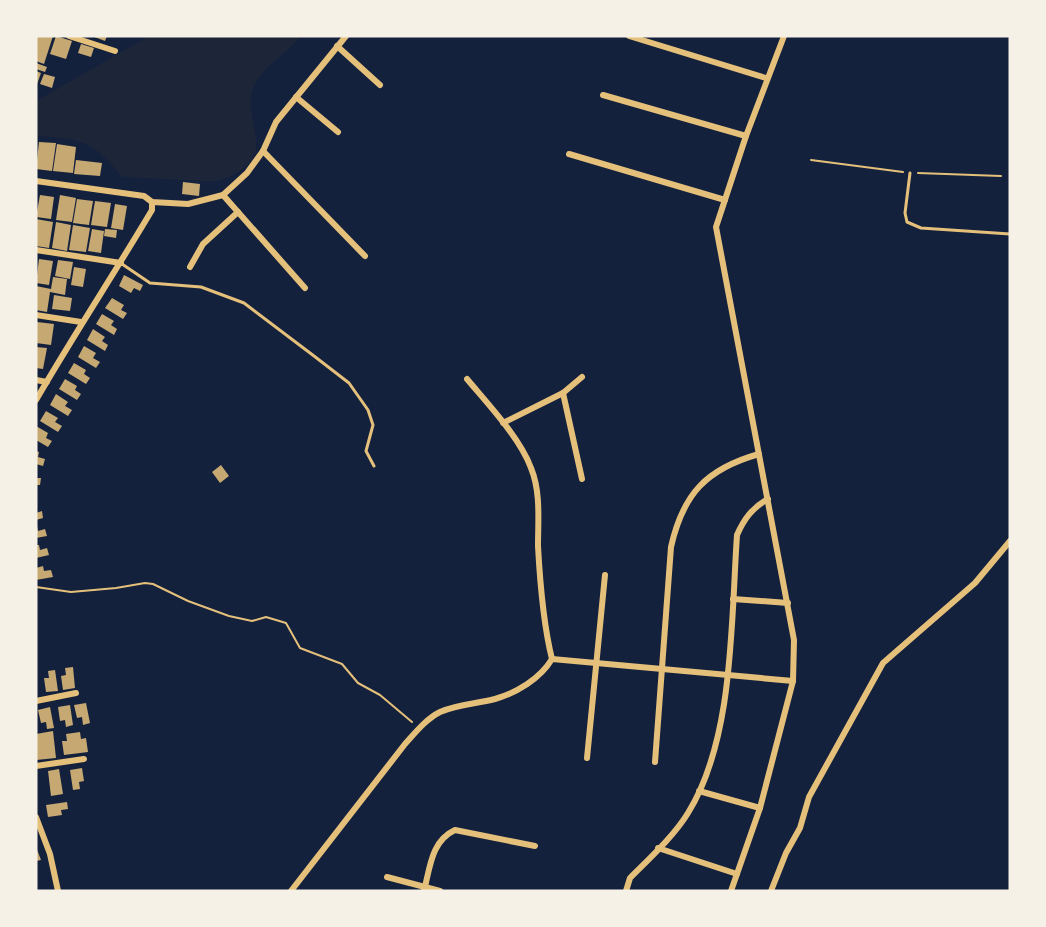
<svg xmlns="http://www.w3.org/2000/svg" width="1046" height="927" font-family="Quicksand,sans-serif">
	<style>
		.green { fill: #1d2539 }
		.building { fill: #c6a872 }
		.lines { fill: none; stroke-linecap: round; stroke-linejoin: round }
		.path { stroke: #e5c07b; stroke-width: 2 }
		.service { stroke: #e5c07b; stroke-width: 3 }
		.minor { stroke: #e5c07b; stroke-width: 6 }
	</style>
	<rect width="100%" height="100%" fill="#14213d"/>
	<path class="green" d="M 149,36 L 301,36 C 287,54 264,65 254,86 C 245,108 258,128 256,150 C 254,166 229,179 214,181 C 205,182 195,180 186,180 C 165,179 143,178 122,177 C 93,140 81,139 36,136 L 36,101 Z"/>
	<g class="building">
		<polygon points="37,36 53,36 44,64 36,61"/>
		<polygon points="56,36 72,41 66,59 50,54"/>
		<polygon points="92,36 107,36 105,41"/>
		<polygon points="81,44 94,48 91,57 78,53"/>
		<polygon points="36,63 47,67 45,72 36,69"/>
		<polygon points="36,71 41,73 36,87"/>
		<polygon points="44,74 55,77 52,88 40,84"/>
		<polygon points="39,142 56,143 52,171 36,169"/>
		<polygon points="57,144 76,147 73,173 53,171"/>
		<polygon points="76,160 102,163 100,176 74,174"/>
		<polygon points="183,182 200,184 199,196 182,194"/>
		<polygon points="40,195 54,197 51,219 36,217"/>
		<polygon points="60,195 76,198 72,222 56,220"/>
		<polygon points="77,199 93,201 89,225 73,223"/>
		<polygon points="95,201 111,203 107,227 91,225"/>
		<polygon points="115,204 127,206 123,230 111,228"/>
		<polygon points="36,219 53,222 49,248 36,246"/>
		<polygon points="56,222 71,225 67,251 52,248"/>
		<polygon points="73,225 90,228 86,252 69,250"/>
		<polygon points="92,229 104,231 101,253 88,251"/>
		<polygon points="105,229 117,230 116,238 104,236"/>
		<polygon points="39,259 53,261 49,285 36,283"/>
		<polygon points="58,260 73,262 70,279 55,276"/>
		<polygon points="74,267 86,269 83,287 71,285"/>
		<polygon points="124,275 143,285 140,291 134,288 131,293 119,286"/>
		<polygon points="53,277 67,279 65,295 50,292 47,312 36,310 36,286 51,289"/>
		<polygon points="54,295 72,298 70,311 52,309"/>
		<polygon points="112,298 124,305 121,310 127,313 123,319 105,308"/>
		<polygon points="102,314 114,321 111,325 117,329 114,335 96,324"/>
		<polygon points="37,322 54,324 51,345 36,343"/>
		<polygon points="93,329 105,337 102,341 108,345 105,351 87,340"/>
		<polygon points="84,346 96,353 93,358 100,362 96,368 78,357"/>
		<polygon points="36,347 47,348 43,369 36,368"/>
		<polygon points="74,363 86,370 84,374 90,378 86,384 68,373"/>
		<polygon points="65,379 77,386 75,390 81,394 77,400 59,389"/>
		<polygon points="56,394 68,402 65,406 72,410 68,416 50,405"/>
		<polygon points="46,411 58,418 55,422 62,426 58,432 40,421"/>
		<polygon points="36,426 48,433 46,438 52,441 48,447 36,440"/>
		<polygon points="36,451 39,452 38,457 45,459 43,466 36,464"/>
		<polygon points="221,465 229,476 220,483 212,472"/>
		<polygon points="36,478 41,478 40,485 36,485"/>
		<polygon points="42,511 43,518 36,520 36,513"/>
		<polygon points="37,526 38,531 45,529 47,536 36,538"/>
		<polygon points="36,545 39,545 40,550 47,548 49,555 36,558"/>
		<polygon points="43,566 44,571 51,570 53,577 36,580 36,568"/>
		<polygon points="73,667 75,688 63,690 61,676 66,675 65,668"/>
		<polygon points="55,670 58,691 46,692 44,678 49,678 48,671"/>
		<polygon points="86,703 90,723 83,725 82,717 77,718 74,705"/>
		<polygon points="70,705 73,725 66,727 65,720 60,721 58,707"/>
		<polygon points="50,707 54,728 47,729 46,722 41,723 38,710"/>
		<polygon points="53,731 56,758 36,760 36,734"/>
		<polygon points="80,732 81,739 86,738 88,752 64,755 62,741 67,741 66,734"/>
		<polygon points="82,768 84,781 79,782 80,789 73,790 70,770"/>
		<polygon points="59,769 63,794 51,796 48,771"/>
		<polygon points="67,802 68,809 61,810 62,815 48,817 46,805"/>
		<polygon points="36,847 41,860 36,861"/>
	</g>
	<g class="lines">
		<g class="path">
			<polyline points="811,160 903,172"/>
			<polyline points="918,173 1001,176"/>
			<polyline points="36,587 71,592 116,588 145,583 153,584 188,601 229,616 252,621 266,617 286,623 300,648 342,664 358,683 380,695 412,722"/>
		</g>
		<g class="service">
			<polyline points="910,173 905,213 907,222 921,228 1010,234"/>
			<polyline points="122,264 150,283 201,287 244,303 314,356 349,383 368,410 373,425 366,451 374,466"/>
		</g>
		<g class="minor">
			<polyline points="69,36 115,51"/>
			<polyline points="629,36 766,78"/>
			<polyline points="337,46 380,85"/>
			<polyline points="603,95 746,136"/>
			<polyline points="296,97 338,132"/>
			<polyline points="263,151 365,256"/>
			<polyline points="569,154 725,200"/>
			<polyline points="36,181 144,196 152,202 188,204 223,195 247,173 263,151 276,122 346,36"/>
			<polyline points="223,195 305,288"/>
			<polyline points="36,250 121,263"/>
			<polyline points="190,267 203,244 238,212"/>
			<polyline points="36,315 81,322"/>
			<polyline points="36,380 47,382"/>
			<polyline points="563,393 582,479"/>
			<path d="M 36,400 C 73,336 114,274 152,210 L 152,202"/>
			<polyline points="503,423 563,393 582,377"/>
			<polyline points="733,599 788,603"/>
			<polyline points="552,659 793,681"/>
			<polyline points="36,701 76,693"/>
			<polyline points="587,758 605,575"/>
			<path d="M 655,762 L 671,547 C 683,494 706,469 759,454"/>
			<polyline points="36,766 84,759"/>
			<polyline points="699,791 760,808"/>
			<polyline points="36,817 50,854 58,891"/>
			<polyline points="658,848 737,874"/>
			<polyline points="387,877 440,891"/>
			<path d="M 291,891 L 405,744 C 415,733 426,719 440,712 C 458,704 476,704 495,699 C 516,693 540,679 552,659 C 543,623 540,583 538,546 C 538,521 541,492 531,468 C 520,438 488,404 467,379"/>
			<path d="M 424,891 C 430,868 431,841 455,830 L 535,846"/>
			<path d="M 626,891 L 630,878 C 649,859 674,836 688,813 C 734,739 731,621 737,535 C 744,519 752,508 768,499"/>
			<polyline points="731,891 760,808 793,681 794,640 716,227 746,136 784,36"/>
			<polyline points="771,891 786,853 800,828 809,797 883,663 975,583 1010,541"/>
		</g>
	</g>
	<rect width="1046" height="927" fill="none" stroke="#f6f1e7" stroke-width="75"/>
</svg>
